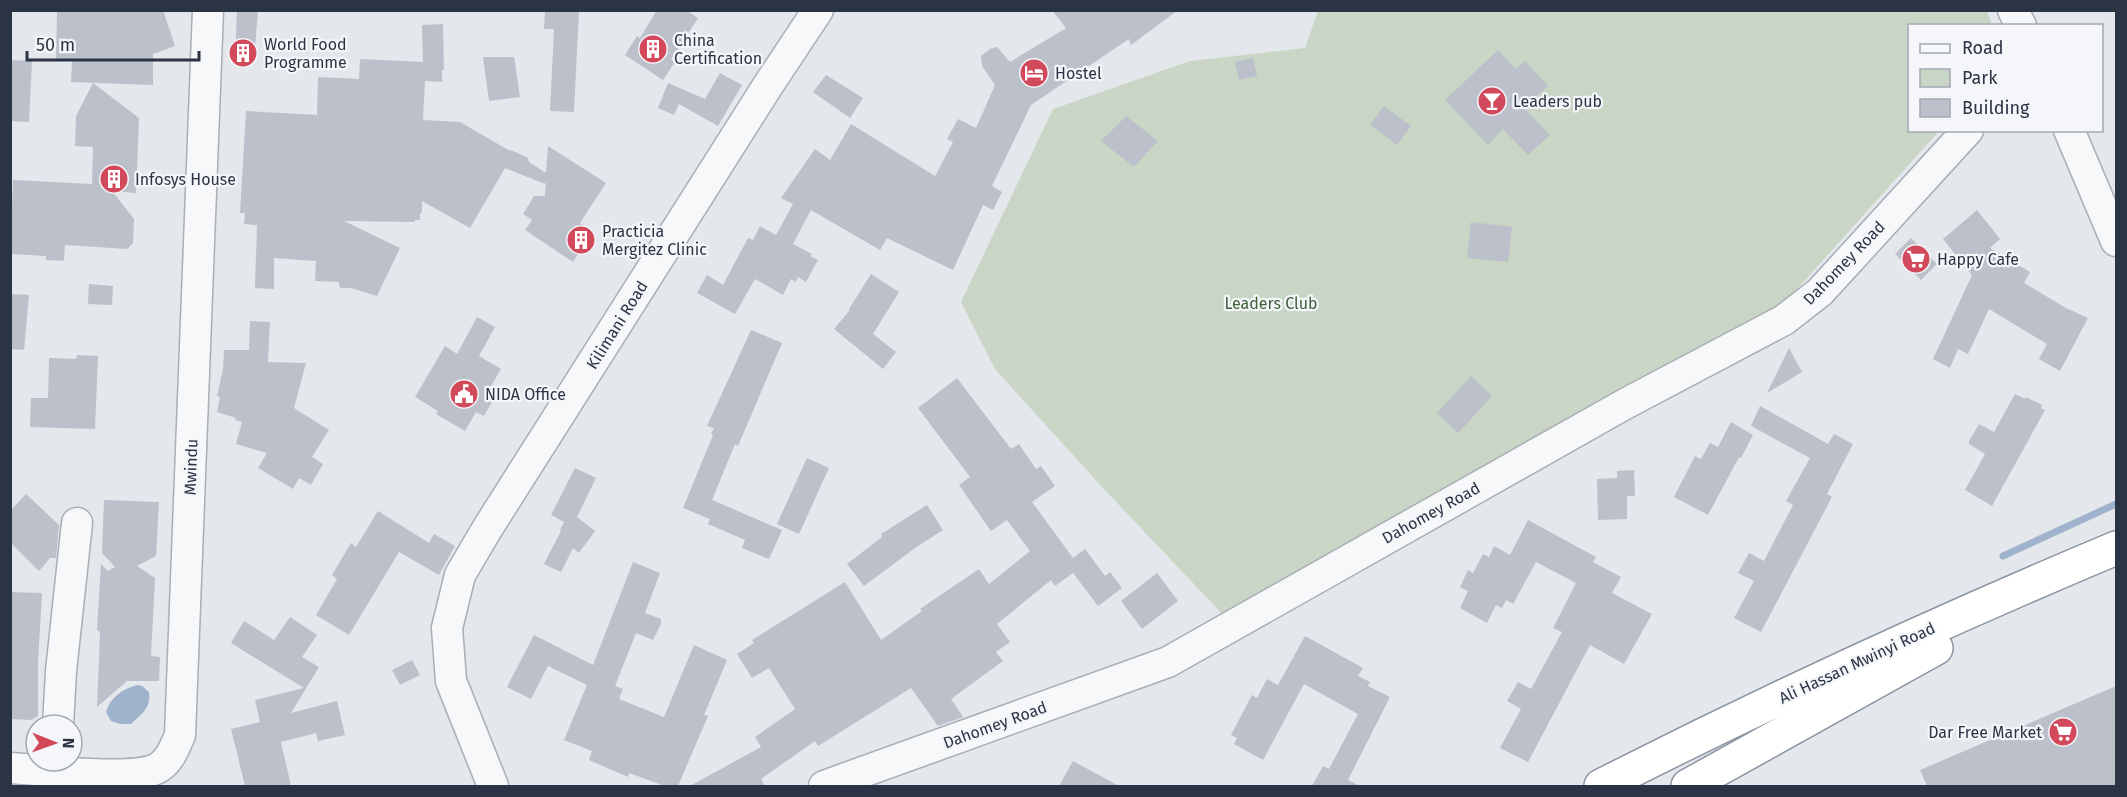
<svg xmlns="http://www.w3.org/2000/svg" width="2127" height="797" font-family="'Fira Sans',sans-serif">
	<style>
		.green { fill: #c9d6c5 }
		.water { fill: #9fb4cc }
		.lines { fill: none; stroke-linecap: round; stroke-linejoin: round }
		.stream { stroke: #9fb4cc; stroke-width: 7 }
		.building { fill: #bbc0ca }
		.minor-casing { stroke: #a9aeb7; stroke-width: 33 }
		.highway-casing { stroke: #8b94a3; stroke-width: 36 }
		.minor { stroke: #f7f8fa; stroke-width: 30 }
		.highway { stroke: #fff; stroke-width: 33 }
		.labels { text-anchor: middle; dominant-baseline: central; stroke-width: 4.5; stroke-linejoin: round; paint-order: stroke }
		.poi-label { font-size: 16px; fill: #2b3445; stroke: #f4f6f9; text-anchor: start }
		.street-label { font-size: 16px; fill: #2b3445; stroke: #f4f6f9 }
		.park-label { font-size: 16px; fill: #3f6138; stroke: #f4f6f9 }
	</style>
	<rect width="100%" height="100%" fill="#e4e7ec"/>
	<polygon class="green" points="1987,10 1992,25 1910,26 1910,130 1939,131 1763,327 1509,452 1227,619 1103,488 995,369 961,302 1053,109 1190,61 1305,48 1318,11"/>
	<path class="water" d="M 137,685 L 142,686 L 149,692 C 151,709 142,713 131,724 L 120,724 L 111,721 L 106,712 C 110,697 123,689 137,685 Z"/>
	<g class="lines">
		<polyline class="stream" points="2003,556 2116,504"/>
	</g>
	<g class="building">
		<polygon points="57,10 163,10 175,46 153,54 153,85 71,82 72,61 56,61"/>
		<polygon points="237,10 258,10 254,60 235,59"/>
		<polygon points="545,10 579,10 574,112 550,111 554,29 544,29"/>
		<polygon points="657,10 686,10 698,18 671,60 675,62 663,80 625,55 637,36 640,38"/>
		<polygon points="1052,10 1178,10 1131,45 1129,39 1031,105 992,186 1002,192 993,210 983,205 953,270 887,238 880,250 811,210 793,244 812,254 810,256 818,260 806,282 798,277 796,282 791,279 783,295 755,279 735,314 697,293 707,275 723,285 748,238 753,240 760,226 776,235 793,204 781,198 815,149 830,160 851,124 935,176 953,142 947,139 958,119 976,128 995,85 982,66 981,56 990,49 997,47 1010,62 1066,28"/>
		<polygon points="443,24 444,70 442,70 442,82 425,81 423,120 460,122 510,151 511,150 528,158 529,162 546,173 548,146 606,183 580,223 593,231 573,262 525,230 532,220 523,214 534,196 545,196 546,181 545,184 505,168 470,228 422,201 422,213 420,213 420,220 415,220 415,222 344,221 400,248 377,296 351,288 340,288 339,282 315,281 316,261 274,258 274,289 255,288 257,225 244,224 245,213 240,213 246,111 317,115 318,77 359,79 360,59 423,62 422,25"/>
		<polygon points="1498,50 1516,69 1525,61 1548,86 1524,108 1550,135 1528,155 1503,129 1488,145 1445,100"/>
		<polygon points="483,57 514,57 520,97 489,101"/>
		<polygon points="1253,58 1257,76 1239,80 1235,62"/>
		<polygon points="10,60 32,61 29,122 10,121"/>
		<polygon points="720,73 742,85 718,126 679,104 674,115 658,108 668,83 705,99"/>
		<polygon points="826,75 863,98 850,118 813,92"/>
		<polygon points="93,83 139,118 136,193 112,191 134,219 133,243 127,249 65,245 64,261 46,260 46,256 10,254 13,180 92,184 93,147 75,146 76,116"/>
		<polygon points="1384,106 1411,126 1397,145 1370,125"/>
		<polygon points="1126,116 1158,141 1134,167 1101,141"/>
		<polygon points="1977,210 2000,239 1990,248 2030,272 2024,283 2066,308 2088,318 2060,371 2039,359 2047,344 1989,309 1968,354 1958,349 1950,368 1933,359 1972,275 1943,239"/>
		<polygon points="1471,222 1512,227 1508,262 1467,258"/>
		<polygon points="1911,238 1937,264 1921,280 1895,254"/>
		<polygon points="871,274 899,292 873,334 896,352 883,369 834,329 850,310 849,309"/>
		<polygon points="89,284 113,286 112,305 88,304"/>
		<polygon points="10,294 29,295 24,350 10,349"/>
		<polygon points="477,317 495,327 479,356 501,369 485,396 493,400 484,416 476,412 465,431 436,414 438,411 415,397 445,346 457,354"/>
		<polygon points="250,321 270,322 268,362 306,363 294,408 329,430 312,457 323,464 311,485 299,478 293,489 258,468 267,453 236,444 242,422 235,420 236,418 217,412 220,397 217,396 223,369 224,350 249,350"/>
		<polygon points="751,330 782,343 738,446 735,444 712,500 782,530 769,559 742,548 745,540 708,524 710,519 683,508 713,435 711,434 714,428 707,426"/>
		<polygon points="1789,348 1802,372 1767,393"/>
		<polygon points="77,355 98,356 95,429 30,427 31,398 48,398 49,358 76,359"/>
		<polygon points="1471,376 1492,396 1458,433 1437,413"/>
		<polygon points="957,378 1011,449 1019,444 1036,469 1041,466 1055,486 1032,502 1073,558 1085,549 1105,576 1110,572 1122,588 1098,606 1073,573 1055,586 1051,580 997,624 1010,642 996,652 1003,661 951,699 963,717 938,726 911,688 818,746 815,741 761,779 765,786 690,786 761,747 755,737 795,709 769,668 752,678 737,654 754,643 752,640 845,582 881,640 922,611 920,609 979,569 989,584 1030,551 1007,520 991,531 959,485 970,477 918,408"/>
		<polygon points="2015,394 2025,399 2026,397 2042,405 2041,408 2045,410 1992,506 1965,490 1985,454 1969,444 1969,441 1979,424 1994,432"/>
		<polygon points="1760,406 1828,444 1834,434 1853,444 1827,494 1832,497 1761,632 1734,618 1754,581 1738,573 1749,553 1764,561 1793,505 1786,501 1810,458 1751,426"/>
		<polygon points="1731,422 1753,435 1741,458 1739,457 1708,515 1674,497 1695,456 1701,459 1710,443 1718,447"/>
		<polygon points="807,458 829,468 799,534 777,524"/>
		<polygon points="575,468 596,478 577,517 595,531 579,553 573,548 561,572 544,564 561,531 560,530 564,522 551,515"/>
		<polygon points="1634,470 1635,496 1627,496 1627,519 1598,520 1597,479 1617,478 1617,471"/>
		<polygon points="26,494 59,525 56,558 50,558 39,571 10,542 10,511"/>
		<polygon points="104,500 159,502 156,556 137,566 155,578 151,656 160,657 159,681 127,681 97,707 100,632 97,630 101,564 108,571 115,567 102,553"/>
		<polygon points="927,505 943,530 915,548 864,586 847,564 882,537 881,534"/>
		<polygon points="378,511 429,543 434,534 455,546 439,575 399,552 349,635 316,615 337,579 332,575 351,543 356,547"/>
		<polygon points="1528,520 1596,557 1593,562 1621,577 1612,593 1652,614 1624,664 1590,645 1528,762 1500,748 1521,709 1507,701 1518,682 1531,689 1562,632 1553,628 1576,583 1536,562 1513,604 1506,600 1502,608 1496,605 1487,623 1460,608 1468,591 1460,587 1468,570 1473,573 1483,554 1489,557 1494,546 1510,555"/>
		<polygon points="633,562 660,573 645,613 661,619 661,624 653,640 636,633 615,686 623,689 619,699 664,717 694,645 727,660 704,715 708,716 678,786 665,786 629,773 628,777 607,768 589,760 592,751 564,740 587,685 548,666 531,699 507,687 534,635 593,665"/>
		<polygon points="1157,573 1178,601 1142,629 1121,601"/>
		<polygon points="10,592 42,593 38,663 38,716 31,720 10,719"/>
		<polygon points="290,617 317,635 302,657 319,667 291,713 337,701 345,735 318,741 316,733 281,742 291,786 245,786 231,729 260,722 255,700 304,688 231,643 244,621 274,640"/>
		<polygon points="1305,636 1363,668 1358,676 1370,682 1368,686 1390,697 1348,780 1360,786 1312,786 1323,766 1329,769 1358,714 1304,684 1263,760 1234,744 1237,738 1231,735 1252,695 1257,698 1267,679 1278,685"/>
		<polygon points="412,660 420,675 400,685 392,670"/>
		<polygon points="2116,686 2116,786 1927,786 1920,770"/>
		<polygon points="1073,761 1119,786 1059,786"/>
	</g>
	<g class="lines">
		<g class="minor-casing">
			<g id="minor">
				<polyline points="2013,10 2021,26"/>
				<polyline points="2069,130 2116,241"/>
				<polyline points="58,725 61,671 77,523"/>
				<path d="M 10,768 C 44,770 128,781 156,769 C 169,763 175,747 180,735 L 208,10"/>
				<polyline points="493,786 451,681 447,628 460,575 487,529 767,87 818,10"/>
				<polyline points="824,786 1168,662 1625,404 1784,320 1820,292 1968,130"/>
			</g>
		</g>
		<g class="highway-casing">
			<g id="highway">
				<path d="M 1601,786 C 1770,700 1942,621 2116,548"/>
				<polyline points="1688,786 1936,648"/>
			</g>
		</g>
		<use href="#minor" class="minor"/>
		<use href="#highway" class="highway"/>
	</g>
	<defs>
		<g id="building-disc" transform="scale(1.5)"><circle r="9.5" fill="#d1495b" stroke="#f4f6f9"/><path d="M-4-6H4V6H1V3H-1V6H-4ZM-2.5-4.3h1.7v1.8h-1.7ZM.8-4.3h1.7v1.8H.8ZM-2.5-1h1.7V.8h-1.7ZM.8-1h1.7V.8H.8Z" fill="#fff"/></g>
		<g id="hotel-disc" transform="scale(1.5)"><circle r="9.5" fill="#d1495b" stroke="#f4f6f9"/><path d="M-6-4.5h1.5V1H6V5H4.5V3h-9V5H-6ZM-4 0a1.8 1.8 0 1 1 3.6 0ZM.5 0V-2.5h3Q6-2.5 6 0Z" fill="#fff"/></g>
		<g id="bar-disc" transform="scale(1.5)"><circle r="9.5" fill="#d1495b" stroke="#f4f6f9"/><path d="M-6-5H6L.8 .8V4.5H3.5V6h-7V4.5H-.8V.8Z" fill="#fff"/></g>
		<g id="supermarket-disc" transform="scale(1.5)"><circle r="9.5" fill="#d1495b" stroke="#f4f6f9"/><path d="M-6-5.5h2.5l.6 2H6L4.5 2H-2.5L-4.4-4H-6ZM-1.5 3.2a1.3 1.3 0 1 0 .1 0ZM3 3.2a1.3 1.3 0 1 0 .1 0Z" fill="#fff"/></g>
		<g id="civic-disc" transform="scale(1.5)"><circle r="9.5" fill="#d1495b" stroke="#f4f6f9"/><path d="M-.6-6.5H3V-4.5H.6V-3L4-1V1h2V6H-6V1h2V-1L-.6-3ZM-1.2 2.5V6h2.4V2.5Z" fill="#fff"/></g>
	</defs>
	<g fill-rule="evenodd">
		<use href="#building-disc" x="653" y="49"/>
		<use href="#building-disc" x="243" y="53"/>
		<use href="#hotel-disc" x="1034" y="73"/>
		<use href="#bar-disc" x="1492" y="101"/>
		<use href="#building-disc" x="114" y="179"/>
		<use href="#building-disc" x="581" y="240"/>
		<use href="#supermarket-disc" x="1916" y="259"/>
		<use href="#civic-disc" x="464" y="394"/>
		<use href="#supermarket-disc" x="2063" y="732"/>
	</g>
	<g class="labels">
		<g class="poi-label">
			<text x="674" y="40">China<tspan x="674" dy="18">Certification</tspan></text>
			<text x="264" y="44">World Food<tspan x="264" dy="18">Programme</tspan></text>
			<text x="1055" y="73">Hostel</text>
			<text x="1513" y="101">Leaders pub</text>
			<text x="135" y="179">Infosys House</text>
			<text x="602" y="231">Practicia<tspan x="602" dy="18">Mergitez Clinic</tspan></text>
			<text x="1937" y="259">Happy Cafe</text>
			<text x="485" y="394">NIDA Office</text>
			<text x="2042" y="732" text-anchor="end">Dar Free Market</text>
		</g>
		<g class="street-label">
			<text transform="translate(1844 263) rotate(-46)">Dahomey Road</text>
			<text transform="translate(617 325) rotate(-58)">Kilimani Road</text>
			<text transform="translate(191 467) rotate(-88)">Mwindu</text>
			<text transform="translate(1431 513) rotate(-29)">Dahomey Road</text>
			<text transform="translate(1857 663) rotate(-25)">Ali Hassan Mwinyi Road</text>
			<text transform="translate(995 725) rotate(-20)">Dahomey Road</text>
		</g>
		<g class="park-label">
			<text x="1271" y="303">Leaders Club</text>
		</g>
	</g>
	<rect width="2127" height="797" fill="none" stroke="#2b3445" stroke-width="24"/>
	<rect x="1908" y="24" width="195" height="108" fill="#f4f6f9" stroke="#a4a8b1" stroke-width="1.5"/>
	<rect x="1920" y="44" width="30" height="9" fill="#f7f8fa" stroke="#a4a8b1" stroke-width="1.5"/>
	<text x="1962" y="54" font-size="18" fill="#2b3445">Road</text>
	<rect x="1920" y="69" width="30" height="18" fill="#c9d6c5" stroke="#a4a8b1" stroke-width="1.5"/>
	<text x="1962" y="84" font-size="18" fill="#2b3445">Park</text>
	<rect x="1920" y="99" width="30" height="18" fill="#bbc0ca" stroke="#a4a8b1" stroke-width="1.5"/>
	<text x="1962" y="114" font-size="18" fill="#2b3445">Building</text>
	<g transform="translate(54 743) rotate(91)"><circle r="28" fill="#f4f6f9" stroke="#a4a8b1" stroke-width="1.5"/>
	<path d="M0-4.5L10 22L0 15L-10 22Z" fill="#d1495b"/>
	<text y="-9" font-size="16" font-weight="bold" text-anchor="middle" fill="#2b3445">N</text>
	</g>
	<path d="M27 51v9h172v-9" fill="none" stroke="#2b3445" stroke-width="3"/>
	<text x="36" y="51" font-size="18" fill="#2b3445" stroke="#f4f6f9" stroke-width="4.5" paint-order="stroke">50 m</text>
</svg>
